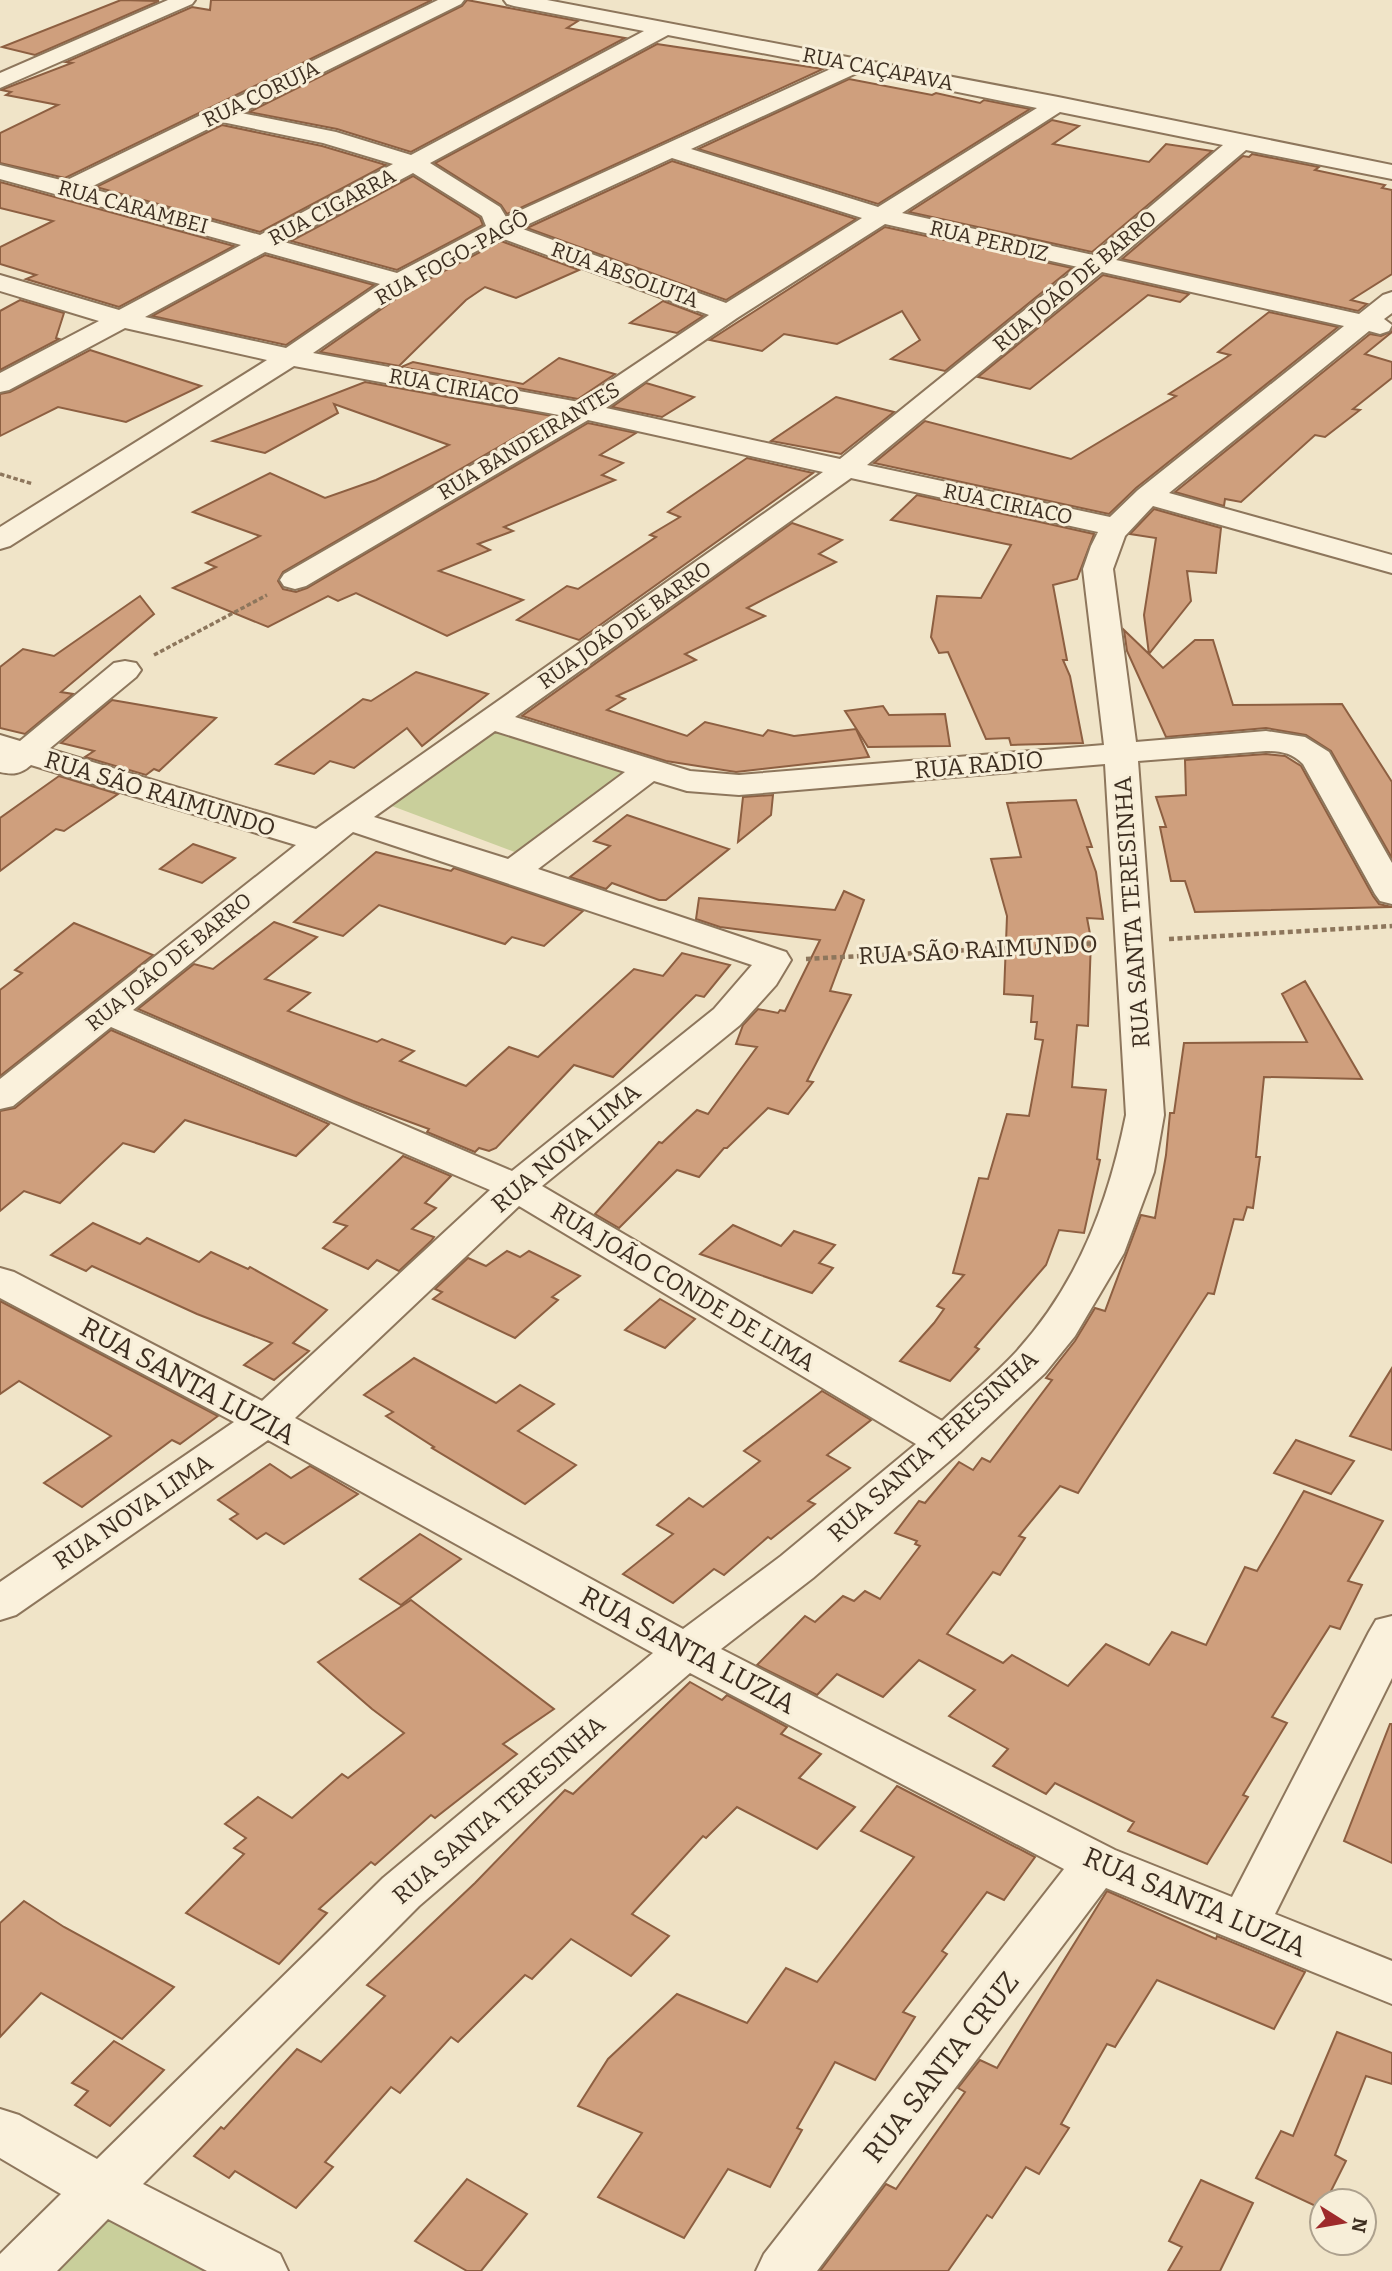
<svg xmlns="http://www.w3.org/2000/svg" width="1392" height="2271" font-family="Bitter,serif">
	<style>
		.green { fill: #c9cf9b }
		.building { fill: #cf9f7d; stroke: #8d5f41; stroke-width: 2 }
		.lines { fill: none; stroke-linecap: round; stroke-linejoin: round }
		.minor-casing { stroke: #8d765c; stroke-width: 4 }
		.path-far1 { stroke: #8d765c; stroke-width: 3.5; stroke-dasharray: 4.5 2.5; stroke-linecap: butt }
		.path { stroke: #8d765c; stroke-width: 4.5; stroke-dasharray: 5 3.5; stroke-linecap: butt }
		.minor { fill: #faf1dc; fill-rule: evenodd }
		.labels { text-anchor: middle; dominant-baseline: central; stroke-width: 6; stroke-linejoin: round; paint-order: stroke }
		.far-street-label { font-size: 21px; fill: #3d2e20; stroke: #f7eed8 }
		.street-label { font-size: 24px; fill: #3d2e20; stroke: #f7eed8 }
		.near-street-label { font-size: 28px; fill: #3d2e20; stroke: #f7eed8 }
	</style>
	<rect width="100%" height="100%" fill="#f0e4c8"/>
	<g class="green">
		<polygon points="499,727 638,775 525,856 384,803"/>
		<polygon points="109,2218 212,2271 55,2271"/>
	</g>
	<g class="building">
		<polygon points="121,0 159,1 35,55 2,47"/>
		<polygon points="211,0 432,0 65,178 0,163 0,133 58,105 6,95 11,92 1,90 72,63 66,62 192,7 210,10"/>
		<polygon points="467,0 578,21 567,28 625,38 411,152 337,129 249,112 462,6"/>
		<polygon points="657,44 823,69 507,214 501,205 435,163"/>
		<polygon points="849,79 932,95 936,93 980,103 984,100 1030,109 878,204 698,149"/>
		<polygon points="1052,120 1079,126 1053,144 1149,162 1166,144 1212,151 1092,252 909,212"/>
		<polygon points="222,125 322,146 386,165 260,232 96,187"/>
		<polygon points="1252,154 1319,167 1315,170 1385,185 1382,188 1392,190 1392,274 1351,300 1367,304 1358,311 1122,259 1243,156 1249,157"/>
		<polygon points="672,161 856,219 726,300 527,228"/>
		<polygon points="413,176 480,218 483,225 397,270 291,241"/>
		<polygon points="0,182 234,246 119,307 26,279 36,275 0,264 0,247 53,221 0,208"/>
		<polygon points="885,227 1072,268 945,371 891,359 920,340 902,311 837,344 784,334 762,351 710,340"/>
		<polygon points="501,241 579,270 516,298 485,287 466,300 399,366 320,352 410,289"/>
		<polygon points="265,255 374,285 286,345 152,316"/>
		<polygon points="1103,275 1189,294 1180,302 1148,295 1030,389 978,377"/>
		<polygon points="20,300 64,313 56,338 59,339 0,370 0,311"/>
		<polygon points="663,301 703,316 677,333 630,323"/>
		<polygon points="1269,312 1338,327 1136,488 1109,514 874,463 925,421 1071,459 1176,396 1169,394 1230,355 1218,352"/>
		<polygon points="1392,331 1392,332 1365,354 1392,362 1392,378 1353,409 1360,410 1325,437 1315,435 1241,502 1225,499 1224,506 1175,492 1370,334 1381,336"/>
		<polygon points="90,350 201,386 126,422 58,407 0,436 0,394 10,392"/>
		<polygon points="559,358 615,374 578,399 401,367 413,362 523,384"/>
		<polygon points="365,382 552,416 283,572 278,581 283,589 296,592 307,588 588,423 636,433 600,455 623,463 602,475 615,480 504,527 513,531 478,544 490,550 439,571 523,600 447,636 356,593 338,601 328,596 268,627 173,588 216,567 206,563 260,536 193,512 270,473 325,498 376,480 449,445 334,404 338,413 265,453 213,441"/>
		<polygon points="646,383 694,397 662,417 612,407"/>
		<polygon points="836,397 894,412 841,454 771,441"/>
		<polygon points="747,458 813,473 579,640 517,620 567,586 578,589 656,537 650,535 680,517 668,512"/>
		<polygon points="917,495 1094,534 1077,579 1053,585 1067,660 1063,660 1070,676 1083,743 1011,745 1009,738 986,739 948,652 939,653 931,637 937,596 981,598 1011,545 891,520"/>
		<polygon points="1154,509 1221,528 1216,573 1187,571 1191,601 1149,654 1163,668 1195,640 1213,640 1233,705 1342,704 1392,782 1392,858 1331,751 1306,735 1266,728 1166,737 1127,651 1124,630 1149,654 1144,615 1156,538 1130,534"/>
		<polygon points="792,523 842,540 819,554 836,562 747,608 765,616 685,654 696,660 617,696 625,699 607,710 687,736 705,722 763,736 768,730 794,736 856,729 869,757 736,772 666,761 522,716"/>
		<polygon points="140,596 154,614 61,692 73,694 25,734 0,728 0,667 23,649 54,656"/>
		<polygon points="416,672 488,694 422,746 407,728 354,768 330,761 314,774 276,764 363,699 371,701"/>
		<polygon points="112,700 216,718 159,771 154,769 146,775 85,757 94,751 61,743"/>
		<polygon points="883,706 889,715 945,714 950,746 868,747 845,711"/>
		<polygon points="1266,754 1285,756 1301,766 1373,896 1379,904 1392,907 1195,912 1185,881 1171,881 1160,827 1166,827 1156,797 1186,795 1185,760"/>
		<polygon points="59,776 118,794 64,831 56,829 0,871 0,818"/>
		<polygon points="773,795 771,815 738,842 743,797"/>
		<polygon points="1076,800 1092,847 1087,847 1096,872 1103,919 1087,918 1091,939 1088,1026 1077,1025 1072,1087 1106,1090 1097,1159 1100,1160 1084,1233 1059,1230 1046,1265 975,1347 979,1349 950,1381 900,1361 934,1323 944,1309 937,1306 964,1275 953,1273 979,1178 988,1179 1007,1114 1029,1116 1043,1040 1035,1039 1037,1022 1031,1022 1033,996 1004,994 1007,916 991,859 1021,857 1007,803"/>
		<polygon points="627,815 729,849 666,900 659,900 612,883 606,889 570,877 610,846 594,841"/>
		<polygon points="193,844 235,858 202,883 160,869"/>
		<polygon points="376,852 451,871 454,868 583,911 544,946 512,937 505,944 379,905 343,936 294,922"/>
		<polygon points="844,891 864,900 830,991 851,995 807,1081 813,1082 788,1114 768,1108 727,1148 724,1148 699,1177 677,1170 619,1228 595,1214 659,1142 662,1143 697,1110 708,1114 757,1047 736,1044 743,1025 758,1009 778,1013 780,1010 785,1011 820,940 720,927 696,919 699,898 835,910"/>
		<polygon points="274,922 317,937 265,979 310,993 288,1011 377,1042 382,1039 414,1051 400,1061 466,1086 509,1047 538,1057 634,969 663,976 682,953 730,965 704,997 696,995 613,1077 574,1065 496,1148 489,1151 479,1148 475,1152 427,1132 429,1129 353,1101 138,1009 194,964 213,969"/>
		<polygon points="74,923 153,955 0,1076 0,990 22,973 15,970"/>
		<polygon points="1305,981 1362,1079 1264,1077 1256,1157 1260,1157 1253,1208 1247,1207 1243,1220 1234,1219 1214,1294 1208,1293 1078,1493 1060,1486 1019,1536 1025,1538 1000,1575 993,1572 947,1634 1003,1663 1012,1655 1068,1686 1106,1644 1149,1665 1172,1632 1206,1645 1245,1567 1257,1571 1304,1491 1383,1521 1348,1581 1362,1585 1340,1629 1330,1626 1272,1717 1287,1723 1243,1795 1248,1797 1207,1864 1128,1831 1134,1822 1055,1783 1046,1794 993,1766 1008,1749 949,1716 975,1690 919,1660 883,1697 837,1674 817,1695 757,1665 805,1616 815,1622 843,1596 854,1601 865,1591 880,1599 920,1546 915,1544 917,1541 895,1533 919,1501 925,1503 959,1462 973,1470 982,1458 990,1462 1052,1380 1046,1378 1075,1341 1095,1308 1105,1311 1141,1215 1155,1218 1166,1155 1170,1113 1174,1113 1184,1043 1307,1042 1282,994"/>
		<polygon points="111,1030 329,1124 296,1156 185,1120 154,1152 123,1143 60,1203 24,1191 0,1211 0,1111 15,1108"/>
		<polygon points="403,1156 451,1176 425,1203 436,1208 412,1229 434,1237 431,1241 399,1271 377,1260 368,1269 323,1248 347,1226 334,1222"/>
		<polygon points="93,1223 140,1244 147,1238 199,1262 211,1252 248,1269 250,1267 327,1310 293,1343 309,1351 274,1380 244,1365 272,1343 197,1314 92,1266 86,1271 51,1255"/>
		<polygon points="733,1225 781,1246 794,1231 835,1245 819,1263 833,1268 812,1293 700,1254"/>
		<polygon points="507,1251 520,1257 529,1251 580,1276 552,1297 558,1300 515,1338 433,1299 442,1292 435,1289 468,1258 486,1266"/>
		<polygon points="660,1299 695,1319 665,1348 625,1330"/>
		<polygon points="0,1301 218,1416 180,1444 172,1440 82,1507 44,1483 111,1436 19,1381 0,1394"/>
		<polygon points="414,1358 496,1403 520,1385 554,1404 518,1431 576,1465 525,1504 432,1448 434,1447 386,1416 393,1412 364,1395"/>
		<polygon points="1392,1368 1392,1450 1350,1436"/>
		<polygon points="822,1391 871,1420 827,1455 850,1468 808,1501 815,1504 771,1539 768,1537 724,1575 714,1569 673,1603 623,1574 673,1534 657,1525 689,1498 703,1507 760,1461 744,1451"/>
		<polygon points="1296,1440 1354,1461 1331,1494 1274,1473"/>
		<polygon points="270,1464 291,1478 310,1466 358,1494 284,1544 266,1533 257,1539 230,1519 238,1514 218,1500"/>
		<polygon points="420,1534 461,1559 401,1605 360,1579"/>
		<polygon points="411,1600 554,1709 503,1744 517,1754 435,1818 431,1815 375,1865 371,1862 319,1909 327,1913 279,1964 186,1913 244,1854 234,1848 246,1838 225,1824 258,1797 292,1818 342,1774 348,1778 404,1733 372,1709 318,1662"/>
		<polygon points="690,1682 722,1700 727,1695 787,1727 781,1734 821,1754 799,1778 855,1807 817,1849 737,1807 706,1838 703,1836 632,1914 669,1936 631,1976 571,1939 532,1979 525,1975 458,2042 451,2037 400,2093 391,2087 325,2162 333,2167 296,2208 235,2171 229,2178 194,2156 221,2127 224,2129 297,2049 321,2062 385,1996 367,1985 475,1883 565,1790 573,1794"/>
		<polygon points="1390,1724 1392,1724 1392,1863 1344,1841"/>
		<polygon points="897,1786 1035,1857 1004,1900 987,1892 942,1951 947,1954 903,2012 915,2017 875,2080 835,2062 797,2128 802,2130 770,2187 728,2169 684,2238 598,2197 642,2133 578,2106 608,2059 677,1994 747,2023 786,1968 817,1982 914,1857 861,1831"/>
		<polygon points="1107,1891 1216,1939 1217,1936 1305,1972 1274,2029 1157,1980 1115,2047 1107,2044 1061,2124 1069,2128 1039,2174 1026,2167 992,2218 987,2215 948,2271 820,2271 886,2184 896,2189 965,2092 958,2088 980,2060 997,2068"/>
		<polygon points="24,1901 64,1927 174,1987 122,2039 41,1993 0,2037 0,1923"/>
		<polygon points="1337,2032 1392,2053 1392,2084 1366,2076 1335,2155 1346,2161 1326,2201 1322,2201 1322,2209 1256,2178 1281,2131 1293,2136"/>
		<polygon points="114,2041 164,2070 110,2126 75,2105 88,2091 72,2083"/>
		<polygon points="467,2179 527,2214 481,2271 467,2271 415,2241"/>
		<polygon points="1201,2180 1253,2203 1220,2271 1168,2271 1182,2247 1169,2241"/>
	</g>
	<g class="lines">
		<g class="minor-casing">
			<g id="minor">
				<polygon points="168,0 195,0 192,4 0,88 0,73"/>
				<path d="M 438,0 L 464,0 L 461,4 L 241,113 L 336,132 L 411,155 L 644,31 L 514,6 L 507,4 L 504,0 L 547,0 L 1058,97 L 1392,165 L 1392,179 L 1246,150 L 1116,260 L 1359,314 L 1383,295 L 1392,292 L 1392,313 L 1384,319 L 1392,325 L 1389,331 L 1380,334 L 1369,331 L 1169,493 L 1392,555 L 1392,573 L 1153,506 L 1125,536 L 1113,569 L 1136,742 L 1266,731 L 1305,737 L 1329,752 L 1392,863 L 1392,904 L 1380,901 L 1375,894 L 1303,764 C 1292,753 1281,751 1266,751 L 1138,761 L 1164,1115 L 1154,1172 L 1124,1253 L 1075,1336 L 1045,1373 L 960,1452 L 813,1578 L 721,1649 L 1115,1850 L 1232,1897 L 1369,1632 L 1376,1620 L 1392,1616 L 1392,1678 L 1275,1914 L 1392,1961 L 1392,2004 L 1106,1888 L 817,2271 L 756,2271 L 764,2254 L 1064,1869 L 690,1673 L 419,1906 L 143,2184 L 280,2254 L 288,2271 L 207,2271 L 108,2219 L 57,2271 L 0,2271 L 0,2254 L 61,2194 L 0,2158 L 0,2109 L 19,2115 L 97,2159 L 383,1878 L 653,1653 L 268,1440 L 16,1615 L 0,1620 L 0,1582 L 234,1422 L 0,1298 L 0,1268 L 14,1272 L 262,1401 L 490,1190 L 111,1027 L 13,1106 L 0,1109 L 0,1079 L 296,845 L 31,765 C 21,774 13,775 0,772 L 0,735 L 20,741 L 114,663 L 125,661 L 136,663 L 141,670 L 136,677 L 49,749 L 316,829 L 823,472 L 588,420 L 306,586 L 295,589 L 284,586 L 280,580 L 284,574 L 559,415 L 294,366 L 10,546 L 0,549 L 0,527 L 267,360 L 125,328 L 9,390 L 0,392 L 0,373 L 99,321 L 0,291 L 0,275 L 119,310 L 241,245 L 0,179 L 0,165 L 65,181 ZM 668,35 L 835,67 L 506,217 L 500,207 L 430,163 ZM 859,72 L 1037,108 L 878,207 L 691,149 ZM 1060,112 L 1223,145 L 1093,255 L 902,213 ZM 222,122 L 323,143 L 393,164 L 260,235 L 89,188 ZM 672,158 L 862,218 L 726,303 L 520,228 ZM 413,173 L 482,216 L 486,226 L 397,273 L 284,242 ZM 885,224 L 1078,267 L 840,459 L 606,408 L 737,318 ZM 501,238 L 709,315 L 579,402 L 313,353 L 409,287 ZM 265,252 L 380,284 L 286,348 L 145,317 ZM 1102,272 L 1344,326 L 1138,490 L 1110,517 L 867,465 ZM 851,478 L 1098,532 L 1091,546 L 1083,569 L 1104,745 L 739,775 L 690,771 L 515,717 ZM 495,731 L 625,772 L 508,859 L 374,817 ZM 1105,764 L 1126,1115 C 1108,1204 1078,1283 1017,1351 C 994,1376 966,1398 942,1421 L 542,1186 L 740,1025 L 776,985 L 791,960 L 786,952 L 538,869 L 654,781 L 687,791 L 739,795 ZM 353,832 L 752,965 L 714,1009 L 512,1171 L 133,1010 ZM 519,1206 L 916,1444 L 781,1556 L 683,1629 L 295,1418 Z"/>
			</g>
		</g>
		<g class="path-far1">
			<polyline points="0,474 33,484"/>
			<polyline points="154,655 267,595"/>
		</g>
		<g class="path">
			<polyline points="1169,939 1392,926"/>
			<polyline points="806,959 1098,943"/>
		</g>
		<use href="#minor" class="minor"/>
	</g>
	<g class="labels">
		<g class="far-street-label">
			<text transform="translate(878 69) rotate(11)">RUA CAÇAPAVA</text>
			<text transform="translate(261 94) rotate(-26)">RUA CORUJA</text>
			<text transform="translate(133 207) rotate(15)">RUA CARAMBEI</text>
			<text transform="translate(332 207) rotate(-28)">RUA CIGARRA</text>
			<text transform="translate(989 241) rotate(13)">RUA PERDIZ</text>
			<text transform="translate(452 258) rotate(-29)">RUA FOGO-PAGÔ</text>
			<text transform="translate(625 275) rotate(20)">RUA ABSOLUTA</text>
			<text transform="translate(1075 281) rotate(-40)">RUA JOÃO DE BARRO</text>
			<text transform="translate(454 387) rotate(10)">RUA CIRIACO</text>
			<text transform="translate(529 441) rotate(-31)">RUA BANDEIRANTES</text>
			<text transform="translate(1008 504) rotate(12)">RUA CIRIACO</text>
			<text transform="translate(625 625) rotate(-35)">RUA JOÃO DE BARRO</text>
			<text transform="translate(169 962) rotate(-39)">RUA JOÃO DE BARRO</text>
		</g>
		<g class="street-label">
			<text transform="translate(979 765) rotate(-5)">RUA RADIO</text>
			<text transform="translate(160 794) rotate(17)">RUA SÃO RAIMUNDO</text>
			<text transform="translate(1132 912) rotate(-94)">RUA SANTA TERESINHA</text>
			<text transform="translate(978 950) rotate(-3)">RUA SÃO RAIMUNDO</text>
			<text transform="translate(566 1148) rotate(-40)">RUA NOVA LIMA</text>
			<text transform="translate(683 1287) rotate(31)">RUA JOÃO CONDE DE LIMA</text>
			<text transform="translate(933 1446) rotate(-42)">RUA SANTA TERESINHA</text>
			<text transform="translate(133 1512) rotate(-34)">RUA NOVA LIMA</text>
			<text transform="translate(499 1810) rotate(-41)">RUA SANTA TERESINHA</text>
		</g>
		<g class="near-street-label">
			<text transform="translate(188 1381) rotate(28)">RUA SANTA LUZIA</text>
			<text transform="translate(688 1650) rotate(28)">RUA SANTA LUZIA</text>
			<text transform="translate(1195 1902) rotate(23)">RUA SANTA LUZIA</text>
			<text transform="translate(941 2067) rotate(-52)">RUA SANTA CRUZ</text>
		</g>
	</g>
	<g transform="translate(1343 2222) rotate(101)"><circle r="33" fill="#f7eed8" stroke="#ada18e" stroke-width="2"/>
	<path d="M0-5L12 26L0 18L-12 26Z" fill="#9e2a2b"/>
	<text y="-10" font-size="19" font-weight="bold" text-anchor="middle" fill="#3d2e20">N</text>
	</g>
</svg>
